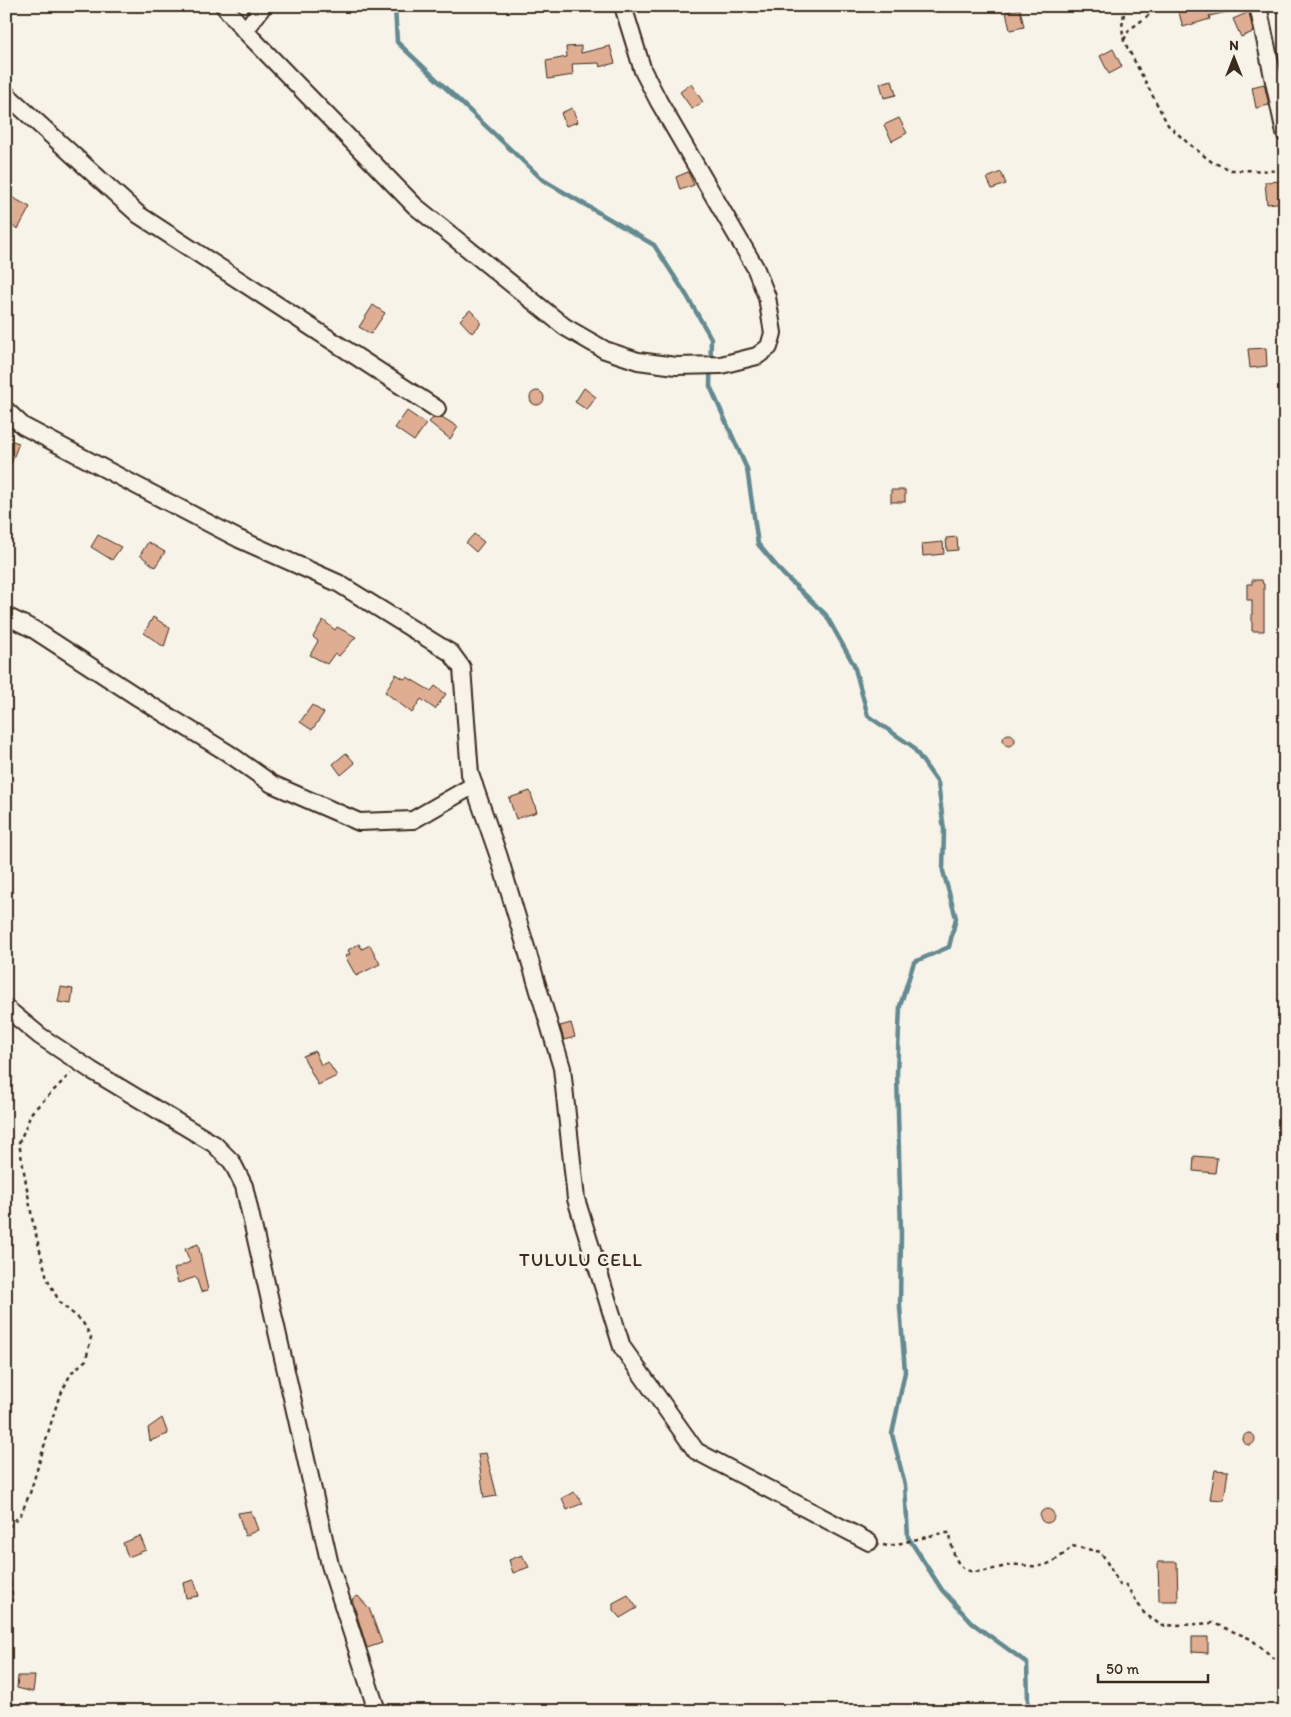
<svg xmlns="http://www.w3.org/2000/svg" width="1291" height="1717" font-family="Itim,sans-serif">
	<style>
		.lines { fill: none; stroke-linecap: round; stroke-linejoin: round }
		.stream { stroke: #638991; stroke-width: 4.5 }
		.building { fill: #dfad91; stroke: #3b2a1e }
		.minor-casing { stroke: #3b2a1e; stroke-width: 20 }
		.path { stroke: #3b2a1e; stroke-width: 2.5; stroke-dasharray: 4 4; stroke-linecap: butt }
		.minor { stroke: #f7f3e8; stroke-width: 16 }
		.labels { text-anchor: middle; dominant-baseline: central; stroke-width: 5; stroke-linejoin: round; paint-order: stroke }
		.quarter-label { font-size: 19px; letter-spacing: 1px; fill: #3b2a1e; stroke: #f7f3e8 }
	</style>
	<rect width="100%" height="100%" fill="#f7f3e8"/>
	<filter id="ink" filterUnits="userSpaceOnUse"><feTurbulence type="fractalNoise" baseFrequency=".02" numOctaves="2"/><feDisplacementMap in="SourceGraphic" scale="10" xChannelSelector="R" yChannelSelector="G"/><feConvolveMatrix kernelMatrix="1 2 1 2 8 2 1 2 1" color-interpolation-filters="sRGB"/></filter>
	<g filter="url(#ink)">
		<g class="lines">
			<polyline class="stream" points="395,6 397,42 543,180 654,245 687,296 711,338 710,386 747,469 758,544 783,574 826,615 854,665 868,716 912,746 938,783 944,830 943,871 956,918 949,947 914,962 900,1006 897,1073 901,1233 900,1307 905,1372 892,1434 905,1485 908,1537 942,1590 972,1623 1027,1663 1028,1701 1032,1711"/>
		</g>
		<g class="building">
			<polygon points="1177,6 1232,6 1232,11 1209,16 1210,19 1183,27"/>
			<polygon points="1020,9 1024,27 1010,30 1006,12"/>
			<polygon points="1249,12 1253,32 1241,37 1233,19"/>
			<polygon points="581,46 581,53 610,46 615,63 600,67 599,63 572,64 573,75 548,79 546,61 567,57 566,47"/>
			<polygon points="1113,49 1122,67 1109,74 1100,56"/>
			<polygon points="892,80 896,95 884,98 880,83"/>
			<polygon points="691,84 703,102 692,109 680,92"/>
			<polygon points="1264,84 1269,105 1256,108 1252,87"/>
			<polygon points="572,108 578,122 566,126 561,113"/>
			<polygon points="899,118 907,133 892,141 884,125"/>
			<polygon points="688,172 694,185 680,190 676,177"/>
			<polygon points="1001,172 1006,184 992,189 987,178"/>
			<polygon points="1283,181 1285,202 1267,204 1265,182"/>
			<polygon points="6,194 30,207 18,229 6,222"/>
			<polygon points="373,305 385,313 371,334 359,327"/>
			<polygon points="470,310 480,320 480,325 472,333 460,320"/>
			<polygon points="1266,348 1267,366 1250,368 1248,349"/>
			<polygon points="584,388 596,397 587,410 575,402"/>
			<circle cx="537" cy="398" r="7"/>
			<polygon points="407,411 426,424 414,441 395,428"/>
			<polygon points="442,417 458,427 450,439 429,422 433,418"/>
			<polygon points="6,439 19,443 7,474 6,474"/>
			<rect x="891" y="490" width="14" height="12"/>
			<polygon points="474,534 484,542 476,552 466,543"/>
			<polygon points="98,535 121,547 112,560 91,547"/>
			<polygon points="957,537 958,550 947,551 946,538"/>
			<polygon points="148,542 165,552 155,567 140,555"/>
			<polygon points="943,542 944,554 923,556 922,544"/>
			<polygon points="1252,580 1262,580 1263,584 1264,584 1264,631 1252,631 1252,600 1247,600 1247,584 1252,584"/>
			<polygon points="153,617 170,628 164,647 144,633"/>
			<polygon points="323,620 335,630 337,627 356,637 339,656 335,653 327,664 310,655 318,641 313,637"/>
			<polygon points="396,674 404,679 407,677 431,691 435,686 446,694 435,709 421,699 412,713 385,692"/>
			<polygon points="312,705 324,713 312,730 300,722"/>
			<circle cx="1009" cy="740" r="6"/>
			<polygon points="346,753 355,763 341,775 333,764"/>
			<polygon points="530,791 537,812 516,819 509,798"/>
			<polygon points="359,944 362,949 370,945 380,964 356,976 345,956 350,954 348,950"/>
			<polygon points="61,987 73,989 71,1004 58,1002"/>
			<polygon points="571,1023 575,1037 564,1040 560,1026"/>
			<polygon points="315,1051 321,1065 328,1062 337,1076 318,1085 303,1056"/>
			<polygon points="1194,1156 1217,1158 1215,1173 1193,1171"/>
			<polygon points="198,1244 208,1290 201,1292 196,1277 178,1283 174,1269 190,1262 185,1249"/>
			<polygon points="162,1418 168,1434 150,1441 148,1428"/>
			<circle cx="1249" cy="1439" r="6"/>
			<polygon points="486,1453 497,1496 484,1498 478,1454"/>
			<polygon points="1215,1470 1228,1471 1224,1500 1210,1499"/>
			<polygon points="574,1492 583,1503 567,1510 562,1498"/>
			<circle cx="1047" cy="1516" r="7"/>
			<polygon points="251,1511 258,1530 245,1536 238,1513"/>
			<polygon points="140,1536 146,1550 128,1557 123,1543"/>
			<polygon points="522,1555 529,1567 513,1573 509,1560"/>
			<polygon points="1158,1562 1177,1562 1178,1601 1159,1601"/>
			<polygon points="194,1580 199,1596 186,1598 183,1583"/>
			<polygon points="628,1595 637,1608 620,1618 613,1610 613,1603"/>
			<polygon points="358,1596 369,1608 382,1643 367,1648 352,1599"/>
			<polygon points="1192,1637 1208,1637 1208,1653 1192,1652"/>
			<polygon points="18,1676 35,1676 33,1692 17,1688"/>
		</g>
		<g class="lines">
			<g class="minor-casing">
				<g id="minor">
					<polyline points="224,6 245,31 415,206 565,327 605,350 638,361 676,366 721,365 757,356 769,347 773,333 767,297 755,267 659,102 643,71 623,6"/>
					<polyline points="1258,6 1285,133"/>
					<polyline points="245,31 263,6"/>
					<polyline points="6,94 139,215 437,409"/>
					<polyline points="6,410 23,426 143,489 239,539 338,583 451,653 462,668 470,774 499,857 562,1068 576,1199 622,1347 696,1451 869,1542"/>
					<polyline points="6,616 33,629 139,698 228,753 272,784 359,822 413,820 474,785"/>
					<polyline points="6,1008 40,1036 91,1070 214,1144 232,1162 244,1186 330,1565 377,1711"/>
				</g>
			</g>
			<g class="path">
				<polyline points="1125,6 1122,27 1124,41 1168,125 1189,144 1212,162 1231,170 1285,171"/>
				<polyline points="1124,40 1129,30 1161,6"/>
				<path d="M 883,1545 L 889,1546 L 942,1533 L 950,1533 C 951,1543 953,1558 961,1566 C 973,1579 998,1566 1013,1565 C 1023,1564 1035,1568 1044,1565 C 1054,1563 1066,1553 1072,1546 L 1101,1552 L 1120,1585 L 1126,1585 L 1144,1613 L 1162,1626 L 1213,1623 L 1251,1639 L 1275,1659 L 1285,1658"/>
				<polyline points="6,1551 9,1527 21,1514 30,1493 58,1400 71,1373 86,1360 91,1337 82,1321 60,1303 47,1278 33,1223 19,1143 32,1112 71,1073"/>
				<polyline points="6,1551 12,1595 6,1654"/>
			</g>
			<use href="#minor" class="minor"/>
		</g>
	</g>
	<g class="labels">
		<g class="quarter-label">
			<text x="581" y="1259">TULULU CELL</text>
		</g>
	</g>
	<rect width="1291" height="1717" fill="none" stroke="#f7f3e8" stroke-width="25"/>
	<rect x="12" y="12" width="1266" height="1692" fill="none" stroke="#3b2a1e" stroke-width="2" filter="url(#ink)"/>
	<g transform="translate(1234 58)" stroke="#f7f3e8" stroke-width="4" paint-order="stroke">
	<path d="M0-4L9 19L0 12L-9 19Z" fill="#3b2a1e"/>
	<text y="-8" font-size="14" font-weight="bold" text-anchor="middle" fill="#3b2a1e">N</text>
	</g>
	<path d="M1098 1674v8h110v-8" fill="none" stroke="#3b2a1e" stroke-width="2.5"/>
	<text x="1106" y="1674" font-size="15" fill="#3b2a1e" stroke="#f7f3e8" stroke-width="4" paint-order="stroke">50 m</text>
</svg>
